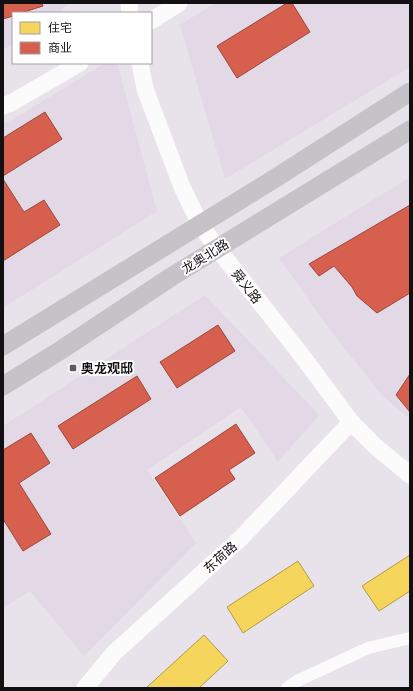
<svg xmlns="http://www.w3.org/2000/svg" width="413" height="691" font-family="'Golos Text','Noto Sans SC',sans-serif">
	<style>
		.built { fill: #e2d8e6 }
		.homes { fill: #f6d55c; stroke: #b29a46 }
		.shops { fill: #d6604d; stroke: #9c483c }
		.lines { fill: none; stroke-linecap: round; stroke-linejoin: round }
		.street { stroke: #fcfbfc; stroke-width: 12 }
		.secondary { stroke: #fcfbfc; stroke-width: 17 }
		.primary { stroke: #c5c3c7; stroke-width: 19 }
		.poi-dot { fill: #5e5a5f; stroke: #fff; stroke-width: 1.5 }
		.labels { text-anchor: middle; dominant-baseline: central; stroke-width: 4; stroke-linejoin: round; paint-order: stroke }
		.street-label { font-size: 13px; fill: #131014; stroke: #fff }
		.poi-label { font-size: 13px; font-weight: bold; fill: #131014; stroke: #fff; text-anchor: start }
	</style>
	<rect width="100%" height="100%" fill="#e8e3ea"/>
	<g class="built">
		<polygon points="3,3 71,3 57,13 13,13 13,43 3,50"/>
		<polygon points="215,3 410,3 410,67 225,179 180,25"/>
		<polygon points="105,63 117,63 157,211 3,308 3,123 12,120"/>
		<polygon points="410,177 410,419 382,395 330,330 279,258"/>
		<polygon points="205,295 319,415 278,462 241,407 147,470 196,543 84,656 30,591 3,608 3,426"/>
	</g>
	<g class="homes">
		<polygon points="410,555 410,591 379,611 362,586"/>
		<polygon points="298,561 314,586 243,633 227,607"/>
		<polygon points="204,635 228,661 199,688 146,688"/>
	</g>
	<g class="shops">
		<polygon points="3,3 42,3 43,6 21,13 13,13 13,16 3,19"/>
		<polygon points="287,3 292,3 310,32 237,78 217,46"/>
		<polygon points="45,112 62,139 3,176 3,138"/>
		<polygon points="3,179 24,212 44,200 60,225 3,261"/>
		<polygon points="410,205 410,293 377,313 357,296 352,287 334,266 319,276 309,264"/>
		<polygon points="218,325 235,351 177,388 160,362"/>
		<polygon points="410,374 410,412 396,395"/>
		<polygon points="137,376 151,399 73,449 58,426"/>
		<polygon points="236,424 255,453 229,470 235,479 180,516 155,478"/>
		<polygon points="31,433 50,463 19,483 51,534 23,551 3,519 3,450"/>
	</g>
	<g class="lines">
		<polyline class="street" points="287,688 297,681 368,648 410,638"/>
		<g class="secondary">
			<polyline points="129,3 130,13"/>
			<polyline points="151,21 179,3"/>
			<polyline points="140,63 145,89 182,187 200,224 217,248 303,357 351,422 375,446 410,475"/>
			<polyline points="3,106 11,103 80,63"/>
			<polyline points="85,688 114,653 242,537 351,422"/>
		</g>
		<g class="primary">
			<polyline points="3,346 274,179 410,92"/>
			<polyline points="3,386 61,350 171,277 410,130"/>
		</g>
	</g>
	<rect class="poi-dot" x="69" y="364" width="8" height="8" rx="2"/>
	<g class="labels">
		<g class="street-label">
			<text transform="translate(205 256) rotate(-32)">龙奥北路</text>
			<text transform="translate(247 286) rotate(52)">舜义路</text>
			<text transform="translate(220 557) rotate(-42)">东荷路</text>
		</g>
		<g class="poi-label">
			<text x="81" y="368">奥龙观邸</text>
		</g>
	</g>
	<rect width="413" height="691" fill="none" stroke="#131014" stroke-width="8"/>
	<rect x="12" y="12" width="140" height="52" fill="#ffffff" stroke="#a19fa1"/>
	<rect x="20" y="22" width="20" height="12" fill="#f6d55c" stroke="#a19fa1"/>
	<text x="48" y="32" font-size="12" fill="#131014">住宅</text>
	<rect x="20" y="42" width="20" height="12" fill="#d6604d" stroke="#a19fa1"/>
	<text x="48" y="52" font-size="12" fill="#131014">商业</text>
</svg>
